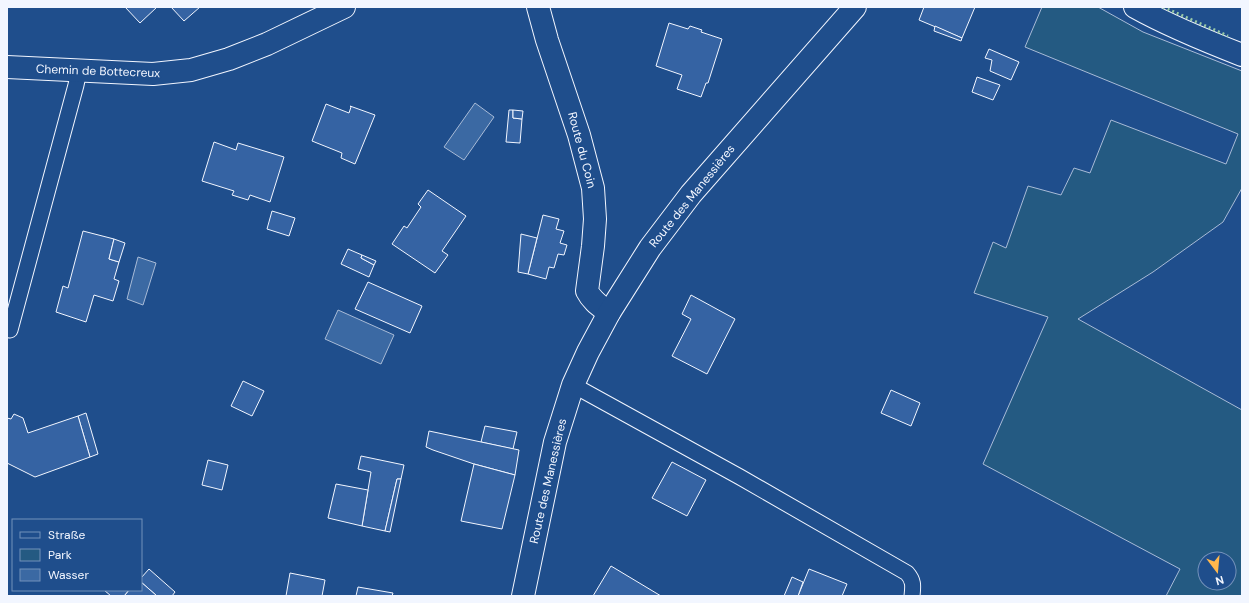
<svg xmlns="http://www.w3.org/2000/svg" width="1249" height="603" font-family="'DM Sans',sans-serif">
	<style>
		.green { fill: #245a82; stroke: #a8bbd7; fill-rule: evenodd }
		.water { fill: #3b69a3; stroke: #a8bbd7 }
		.building { fill: #3563a3; stroke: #f2f6ff }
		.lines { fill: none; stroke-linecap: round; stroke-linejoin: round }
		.service-casing { stroke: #f2f6ff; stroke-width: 17 }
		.minor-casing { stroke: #f2f6ff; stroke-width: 24 }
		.service { stroke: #1f4e8c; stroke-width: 15 }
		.minor { stroke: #1f4e8c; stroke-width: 22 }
		.hedge { stroke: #97c8a6; stroke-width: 3; stroke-dasharray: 2 3; stroke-linecap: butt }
		.labels { text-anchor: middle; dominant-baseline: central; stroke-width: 3; stroke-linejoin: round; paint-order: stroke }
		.street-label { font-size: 12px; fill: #f2f6ff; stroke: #1f4e8c }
	</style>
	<rect width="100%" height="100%" fill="#1f4e8c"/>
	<path class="green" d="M 1042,7 L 1098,7 L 1143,32 L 1242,71 L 1242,188 L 1223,222 L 1153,272 L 1078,319 L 1242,410 L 1242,596 L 1166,596 L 1180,569 L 983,464 L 1048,317 L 974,293 L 993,242 L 1006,248 L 1028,186 L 1061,195 L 1074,168 L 1090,173 L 1111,120 L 1226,164 L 1238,134 L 1025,47 ZM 1205,559 L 1229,559 L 1229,583 L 1205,583 Z"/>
	<g class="water">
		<polygon points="475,103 494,117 464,160 444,147"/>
		<polygon points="138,257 156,263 143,305 127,299"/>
		<polygon points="338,310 394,335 381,364 325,339"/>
	</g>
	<g class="building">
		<polygon points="125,7 157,7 140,23"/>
		<polygon points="171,7 200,7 184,21"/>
		<polygon points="924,7 975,7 962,38 919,20"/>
		<polygon points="669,23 688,29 690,26 702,30 701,32 722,39 708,83 706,83 701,97 677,89 682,75 656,66"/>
		<polygon points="935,26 962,38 961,41 934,31"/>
		<polygon points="989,49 1019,62 1011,80 990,71 992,60 985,58"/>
		<polygon points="977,77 1000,85 993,100 972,92"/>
		<polygon points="326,104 349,113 351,107 350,106 375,115 355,164 341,158 342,153 312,141"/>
		<polygon points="509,110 513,110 513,118 522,119 520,143 506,142"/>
		<polygon points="513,110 523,111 522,119 513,118"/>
		<polygon points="214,142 236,150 238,143 284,157 270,202 250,195 248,200 232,195 234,191 202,181"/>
		<polygon points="428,190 466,216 442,251 448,255 435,273 392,244 404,226 407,228 421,207 418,204"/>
		<polygon points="272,211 295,218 289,236 267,229"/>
		<polygon points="543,215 559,219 556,229 564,231 560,243 567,245 564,255 558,254 554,268 549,267 546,279 528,274"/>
		<polygon points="83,231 114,239 109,259 119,262 114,279 119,281 113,301 94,295 86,322 56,312 63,286 68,288"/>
		<polygon points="521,234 537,238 528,274 518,272"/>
		<polygon points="114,239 125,243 119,262 109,259"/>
		<polygon points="348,249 362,255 361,258 374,265 369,277 341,264"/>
		<polygon points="362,255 376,261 374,265 361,258"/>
		<polygon points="368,282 422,306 410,333 355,309"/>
		<polygon points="691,295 735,319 707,374 672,356 691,319 682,314"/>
		<polygon points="243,381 264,391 252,416 231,406"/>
		<polygon points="891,390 920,403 911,426 881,413"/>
		<polygon points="86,413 98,454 90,457 78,416"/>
		<polygon points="14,414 23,418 28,433 78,416 90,457 35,477 7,463 7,418 11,419"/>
		<polygon points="485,426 517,432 513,449 481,442"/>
		<polygon points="429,431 519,450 515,475 474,464 433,450 426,447"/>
		<polygon points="361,456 404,465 401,479 397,479 385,531 362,526 371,472 358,469"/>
		<polygon points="208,460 228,465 222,490 202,485"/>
		<polygon points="672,462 706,480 687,516 652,498"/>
		<polygon points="474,464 515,475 502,529 461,521"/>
		<polygon points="397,479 401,479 390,532 385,531"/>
		<polygon points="336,484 368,490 362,526 328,518"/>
		<polygon points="611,566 661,596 593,596"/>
		<polygon points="149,569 175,592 172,596 157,596 141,582 141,578"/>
		<polygon points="809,569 847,584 842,596 798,596"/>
		<polygon points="290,573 325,580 322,596 286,596"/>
		<polygon points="792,577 803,582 798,596 784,596"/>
		<polygon points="141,582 157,596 124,596 129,590 141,590"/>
		<polygon points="358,587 393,593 392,596 356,596"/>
		<polygon points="104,590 129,590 124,596 111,596"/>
	</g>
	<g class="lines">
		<g class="service-casing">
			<g id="service">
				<polyline points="10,330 76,85 79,71"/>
				<path d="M 573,385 L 740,477 L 907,573 C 914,581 913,586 912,596"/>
			</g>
		</g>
		<g class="minor-casing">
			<g id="minor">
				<path d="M 538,7 L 547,40 L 579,135 L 593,188 L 595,219 L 593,246 L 587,291 C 592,301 600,306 609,313"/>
				<path d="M 1135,7 C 1169,26 1206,41 1242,55"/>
				<polyline points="7,67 153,74 191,70 229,59 267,44 344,7"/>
				<polyline points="523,596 555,442 573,385 588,352 609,313 650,248 691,194 855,7"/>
			</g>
		</g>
		<use href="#service" class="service"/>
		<use href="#minor" class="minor"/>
		<polyline class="hedge" points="1163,7 1228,36"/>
	</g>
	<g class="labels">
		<g class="street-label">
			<text transform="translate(98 71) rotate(2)">Chemin de Bottecreux</text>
			<text transform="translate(582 150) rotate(75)">Route du Coin</text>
			<text transform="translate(692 196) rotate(-51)">Route des Manessières</text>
			<text transform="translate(548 481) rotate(-77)">Route des Manessières</text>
		</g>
	</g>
	<rect width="1249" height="603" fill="none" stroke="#f2f6ff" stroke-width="16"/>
	<rect x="12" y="519" width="130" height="72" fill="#1f4e8c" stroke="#7391ba"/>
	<rect x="20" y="532" width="20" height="6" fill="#1f4e8c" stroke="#7391ba"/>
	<text x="48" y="539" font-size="12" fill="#f2f6ff">Straße</text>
	<rect x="20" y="549" width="20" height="12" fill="#245a82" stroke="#7391ba"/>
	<text x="48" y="559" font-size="12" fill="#f2f6ff">Park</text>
	<rect x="20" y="569" width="20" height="12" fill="#3b69a3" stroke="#7391ba"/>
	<text x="48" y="579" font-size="12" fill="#f2f6ff">Wasser</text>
	<g transform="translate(1217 571) rotate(164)"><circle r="19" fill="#1f4e8c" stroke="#7391ba"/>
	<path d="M0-3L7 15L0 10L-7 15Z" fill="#ffb74d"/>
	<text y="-6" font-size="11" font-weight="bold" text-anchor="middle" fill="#f2f6ff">N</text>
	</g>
</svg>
